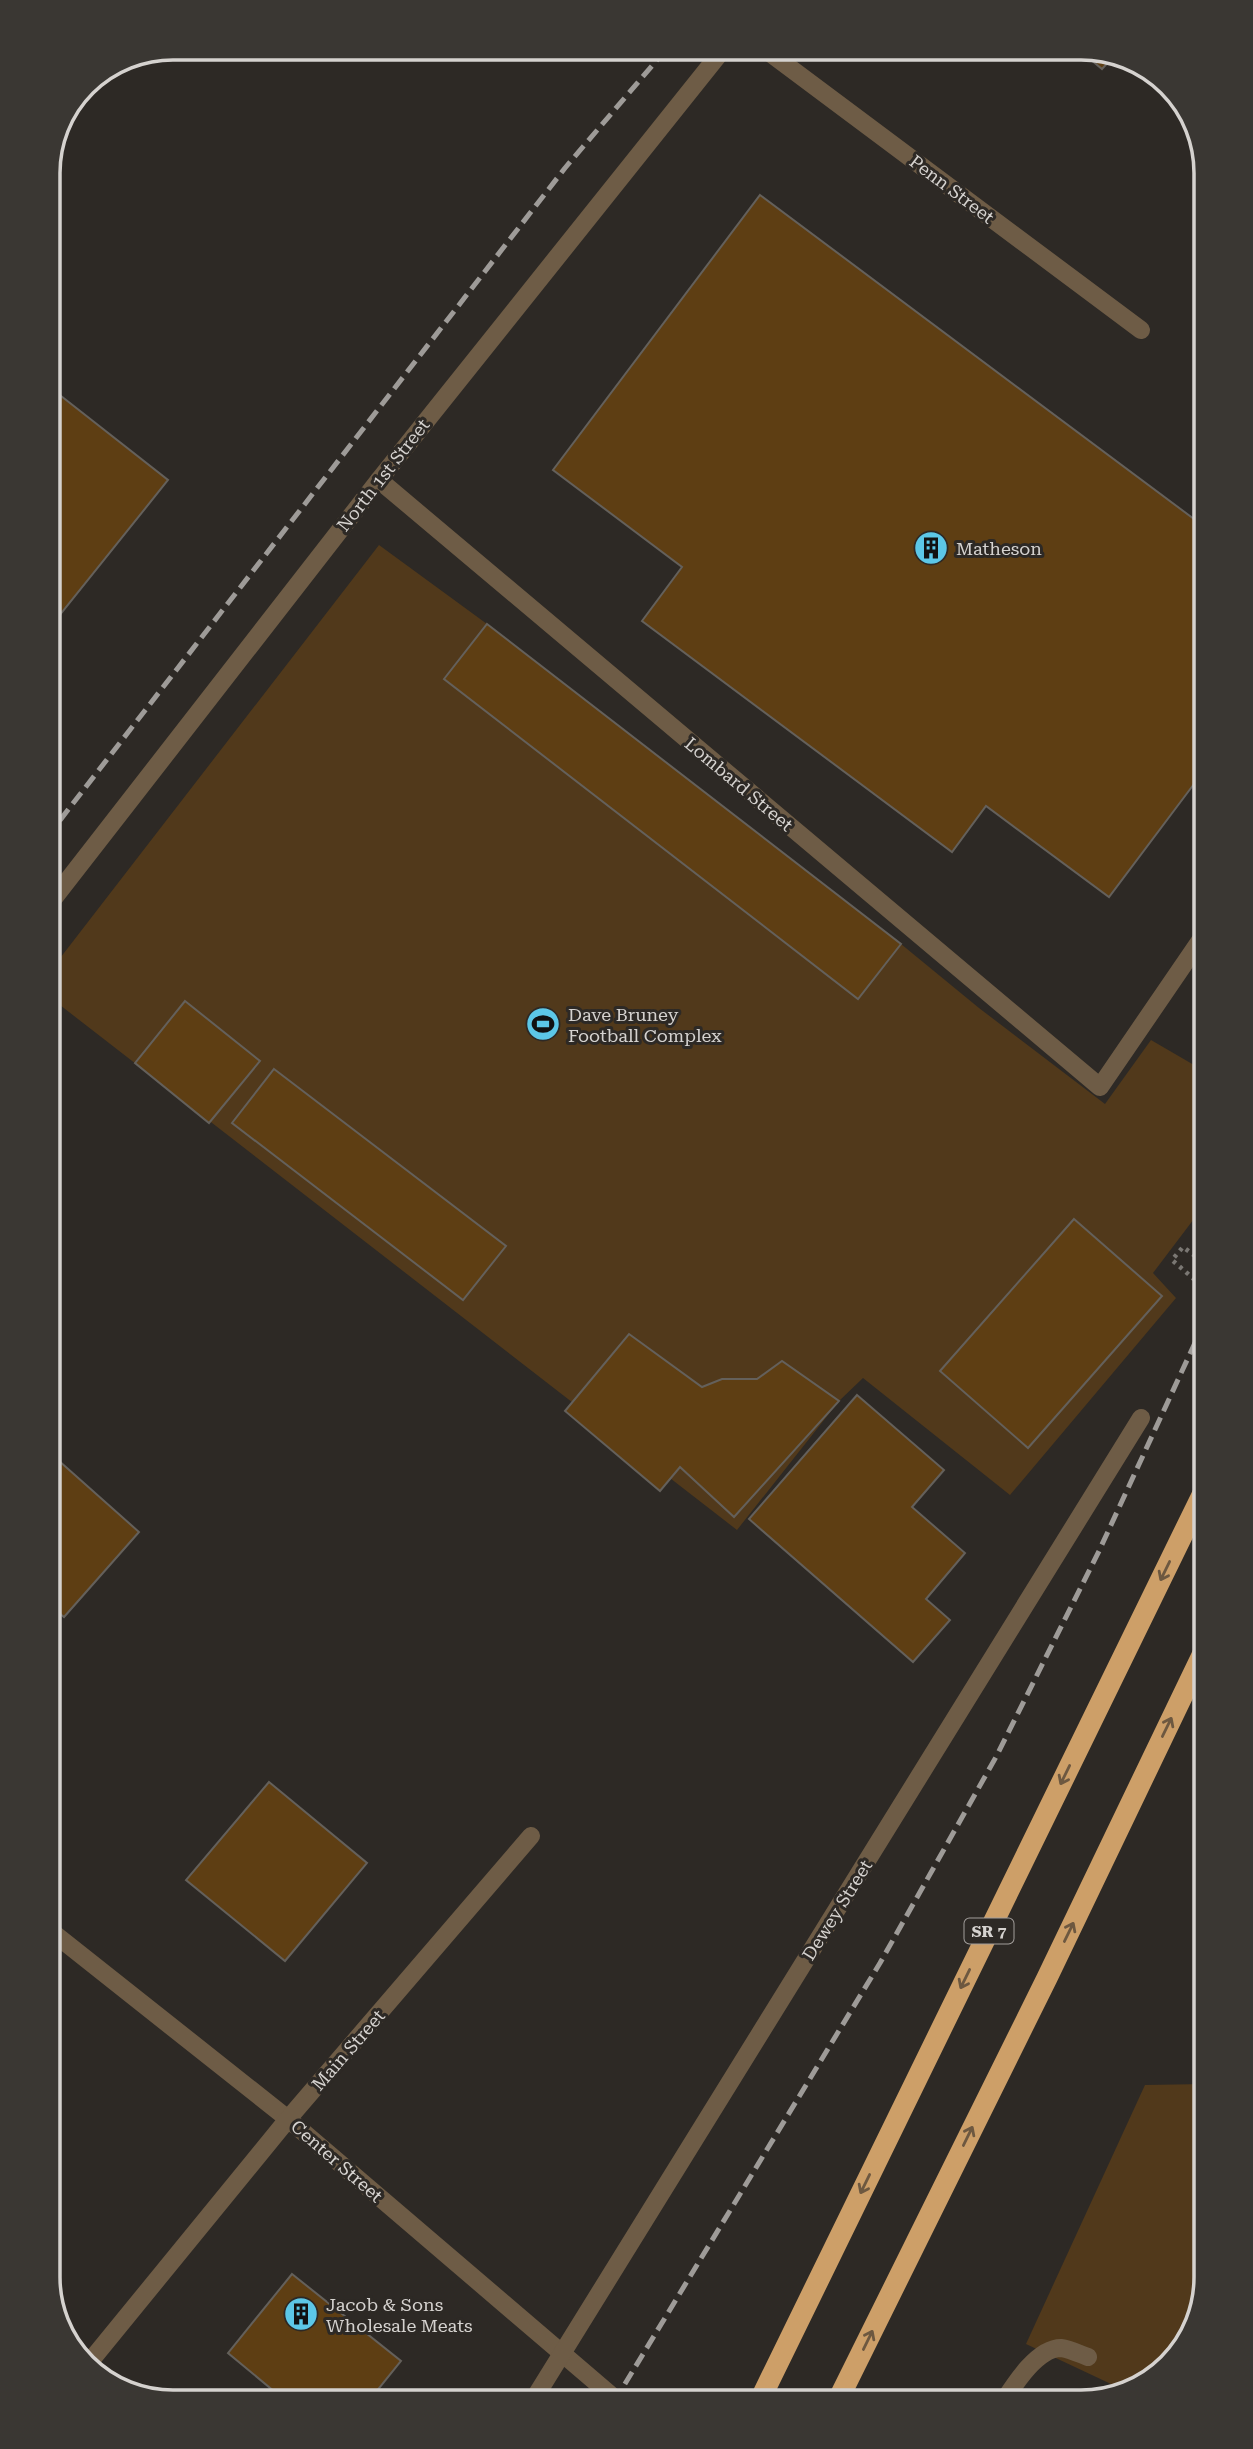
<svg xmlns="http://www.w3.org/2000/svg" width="1253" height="2449" font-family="'Roboto Serif',serif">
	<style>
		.green { fill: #51391b }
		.building { fill: #5e3e13; stroke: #64605b; stroke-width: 2 }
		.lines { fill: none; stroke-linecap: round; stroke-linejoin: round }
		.path { stroke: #7a7773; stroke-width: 4.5; stroke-dasharray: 3.5 5; stroke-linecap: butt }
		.minor { stroke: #6e5c46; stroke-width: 18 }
		.highway { stroke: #cd9f68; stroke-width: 21 }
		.rail { stroke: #9e9b98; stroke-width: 5; stroke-dasharray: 14 7; stroke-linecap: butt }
		.oneway { stroke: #6d5840 }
		.labels { text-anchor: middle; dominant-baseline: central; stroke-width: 6; stroke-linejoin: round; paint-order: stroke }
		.shield { fill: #2d2925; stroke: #a39f9c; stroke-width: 2 }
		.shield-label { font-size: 16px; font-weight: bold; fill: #d5d2cf }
		.street-label { font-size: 18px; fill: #d5d2cf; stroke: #2d2925 }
		.poi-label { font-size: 18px; fill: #d5d2cf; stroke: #2d2925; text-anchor: start }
		.rim { fill: none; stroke: #d5d2cf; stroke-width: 3.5 }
	</style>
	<rect width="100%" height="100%" fill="#2d2925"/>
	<g class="green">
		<polygon points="379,545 487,624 901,944 979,1008 1105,1104 1151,1040 1206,1072 1206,1203 1153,1273 1176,1298 1010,1495 863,1378 839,1401 737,1530 47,995 47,975"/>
		<polygon points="1206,2084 1206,2277 1184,2346 1128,2392 1026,2344 1145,2085"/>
	</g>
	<g class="building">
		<polygon points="1077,48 1089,48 1113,57 1102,69"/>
		<polygon points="760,195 1206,528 1206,768 1109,897 986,806 952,852 642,621 682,567 553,470"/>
		<polygon points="47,385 168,480 47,631"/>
		<polygon points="487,624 901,944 858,999 444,679"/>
		<polygon points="185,1001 260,1061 209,1123 135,1063"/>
		<polygon points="274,1069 506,1246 463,1300 232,1123"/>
		<polygon points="1074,1219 1162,1296 1028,1448 940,1371"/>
		<polygon points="629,1334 702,1387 722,1379 757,1379 782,1361 839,1401 734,1517 680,1467 660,1491 565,1411"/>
		<polygon points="857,1395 944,1470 912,1507 965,1553 926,1599 950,1620 913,1662 749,1519"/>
		<polygon points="58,1460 139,1532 64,1617 47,1603 47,1472"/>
		<polygon points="269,1782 367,1863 285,1961 186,1880"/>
		<polygon points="292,2274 401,2361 371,2398 376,2402 287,2402 228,2353"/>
	</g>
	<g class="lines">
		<polyline class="path" points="1195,1280 1172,1260 1183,1247 1206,1264"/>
		<g class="minor">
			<polyline points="762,47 1141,330"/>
			<polyline points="379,480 1100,1087 1206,932"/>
			<polyline points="47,907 379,480 725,47"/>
			<polyline points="47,1928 288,2119 619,2402"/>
			<polyline points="88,2364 288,2119 531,1836"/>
			<polyline points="532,2402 1141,1418"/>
			<path d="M 1003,2402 C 1014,2385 1037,2348 1061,2348 C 1069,2349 1080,2354 1088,2357"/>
		</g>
		<g class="highway">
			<polyline points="759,2402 1206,1487"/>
			<polyline points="837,2402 1047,1978 1206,1647"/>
		</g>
		<g class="rail">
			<polyline points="47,837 565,168 668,47"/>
			<polyline points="614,2402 880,1963 996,1757 1099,1551 1206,1319"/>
		</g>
	</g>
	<defs><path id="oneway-shaft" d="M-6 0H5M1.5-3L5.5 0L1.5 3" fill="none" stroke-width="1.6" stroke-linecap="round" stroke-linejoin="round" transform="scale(1.75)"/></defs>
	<g class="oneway">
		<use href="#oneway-shaft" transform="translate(1165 1571) rotate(116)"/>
		<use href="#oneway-shaft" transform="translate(1167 1727) rotate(-64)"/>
		<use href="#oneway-shaft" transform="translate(1065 1775) rotate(116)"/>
		<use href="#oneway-shaft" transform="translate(1069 1932) rotate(-64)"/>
		<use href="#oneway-shaft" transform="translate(965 1979) rotate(116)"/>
		<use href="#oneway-shaft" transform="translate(968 2136) rotate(-64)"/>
		<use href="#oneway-shaft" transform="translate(865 2184) rotate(116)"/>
		<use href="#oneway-shaft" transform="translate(868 2340) rotate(-64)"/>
	</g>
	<defs>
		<g id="building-disc" transform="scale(1.75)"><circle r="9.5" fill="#5cc7e7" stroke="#2d2925"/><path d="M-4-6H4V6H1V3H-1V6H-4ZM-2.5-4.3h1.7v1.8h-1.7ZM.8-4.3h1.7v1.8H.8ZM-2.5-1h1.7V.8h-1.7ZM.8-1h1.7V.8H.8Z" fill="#111"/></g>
		<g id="stadium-disc" transform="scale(1.75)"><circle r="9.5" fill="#5cc7e7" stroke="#2d2925"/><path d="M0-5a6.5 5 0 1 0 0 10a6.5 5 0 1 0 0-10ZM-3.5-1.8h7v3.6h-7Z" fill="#111"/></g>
	</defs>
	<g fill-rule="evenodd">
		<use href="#building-disc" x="931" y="548"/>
		<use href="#stadium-disc" x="543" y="1024"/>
		<use href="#building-disc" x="301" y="2314"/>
	</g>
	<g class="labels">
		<rect class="shield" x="964.5" y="1918.5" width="49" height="25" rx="5"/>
		<g class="shield-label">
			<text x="989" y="1931">SR 7</text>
		</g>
		<g class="street-label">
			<text transform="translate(952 189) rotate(37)">Penn Street</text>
			<text transform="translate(383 475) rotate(-52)">North 1st Street</text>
			<text transform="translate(739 784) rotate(40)">Lombard Street</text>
			<text transform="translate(837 1910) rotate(-58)">Dewey Street</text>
			<text transform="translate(348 2050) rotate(-49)">Main Street</text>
			<text transform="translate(337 2161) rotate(41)">Center Street</text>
		</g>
		<g class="poi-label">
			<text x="956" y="548">Matheson</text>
			<text x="568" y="1014">Dave Bruney<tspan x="568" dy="21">Football Complex</tspan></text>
			<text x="326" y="2304">Jacob &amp; Sons<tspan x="326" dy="21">Wholesale Meats</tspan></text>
		</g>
	</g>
	<path d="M0 0H1253V2449H0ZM173 60H1081A113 113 0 0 1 1194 173V2277A113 113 0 0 1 1081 2390H173A113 113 0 0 1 60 2277V173A113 113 0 0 1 173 60Z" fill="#3a3733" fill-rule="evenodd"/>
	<path class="rim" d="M173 60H1081A113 113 0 0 1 1194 173V2277A113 113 0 0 1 1081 2390H173A113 113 0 0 1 60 2277V173A113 113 0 0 1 173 60Z"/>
</svg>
